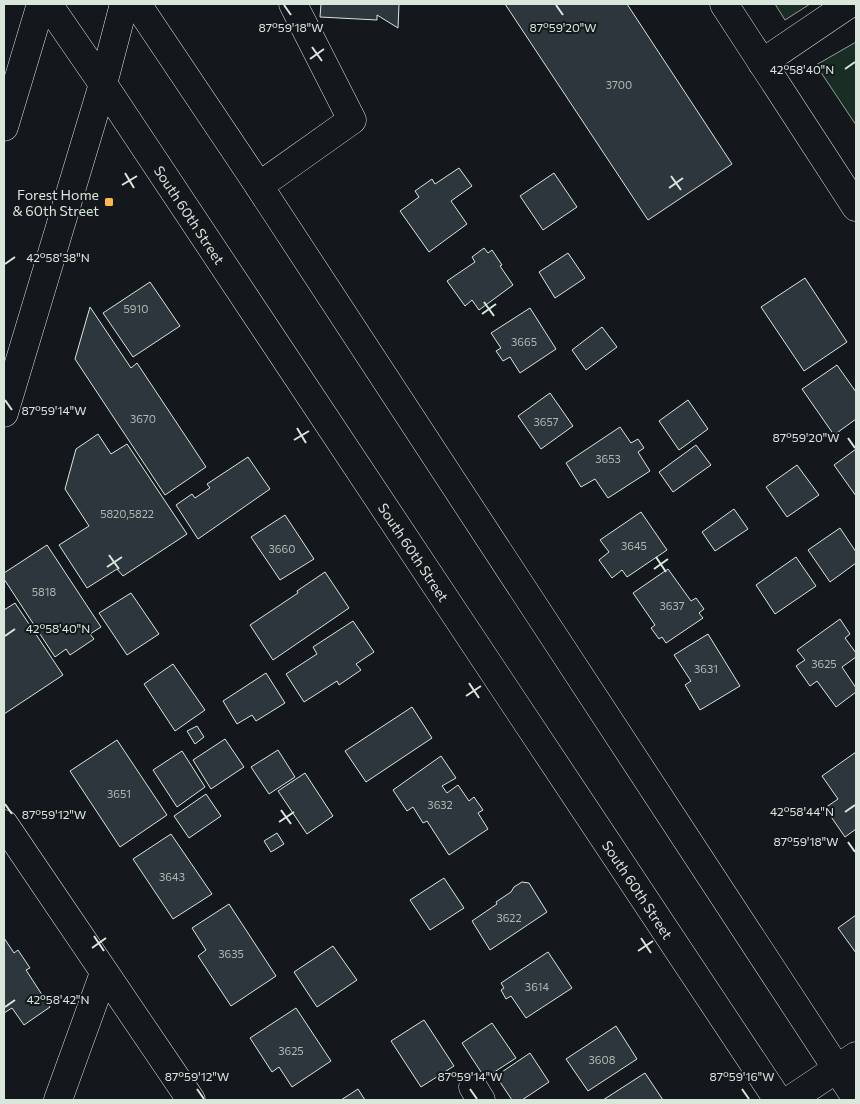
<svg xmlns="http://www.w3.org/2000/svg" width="860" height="1104" font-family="Commissioner,sans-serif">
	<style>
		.green { fill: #1a2d24; stroke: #939e99 }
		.building { fill: #2c363c; stroke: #d8e6dc }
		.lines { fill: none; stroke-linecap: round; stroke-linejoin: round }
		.minor-casing { stroke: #d8e6dc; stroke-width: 29 }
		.major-casing { stroke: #d8e6dc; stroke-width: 29 }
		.minor { stroke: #14181c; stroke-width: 28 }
		.major { stroke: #14181c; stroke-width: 28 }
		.ticks { fill: none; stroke: #d8e6dc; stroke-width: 2 }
		.poi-dot { fill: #ffb74d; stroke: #14181c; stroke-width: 2 }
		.labels { text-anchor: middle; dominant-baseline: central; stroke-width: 4; stroke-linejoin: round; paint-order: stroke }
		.number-label { font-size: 11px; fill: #adbab4 }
		.poi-label { font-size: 14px; fill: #d8e6dc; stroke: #14181c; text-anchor: end }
		.street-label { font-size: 14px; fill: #d8e6dc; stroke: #14181c }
		.ticks-label { font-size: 12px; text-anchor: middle; fill: #d8e6dc; stroke: #14181c; stroke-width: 4; stroke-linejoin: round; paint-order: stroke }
	</style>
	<rect width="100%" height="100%" fill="#14181c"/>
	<g class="green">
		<polygon points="775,4 810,4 785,20"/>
		<polygon points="856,42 856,125 816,65"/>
	</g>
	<g class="building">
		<polygon points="321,4 399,4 398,28 377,15 377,20 320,17"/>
		<polygon points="505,4 627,4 732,164 648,220"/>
		<polygon points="459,168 472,186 451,201 467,224 429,252 400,211 419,197 415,191 432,179 435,184"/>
		<polygon points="554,173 577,207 543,230 520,196"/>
		<polygon points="484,248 488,253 492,250 502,265 500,266 513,285 479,310 472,300 465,306 447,281 475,262 472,257"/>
		<polygon points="568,253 585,278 555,298 539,272"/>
		<polygon points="805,278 847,342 804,371 761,307"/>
		<polygon points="150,282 180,326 133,357 103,313"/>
		<polygon points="90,307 131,368 137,363 206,467 165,495 75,359"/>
		<polygon points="530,308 556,349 520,373 510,357 503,361 496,351 501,348 491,333"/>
		<polygon points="602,327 617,347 586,370 572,350"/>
		<polygon points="837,365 856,392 856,419 834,435 802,389"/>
		<polygon points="550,393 573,426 541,449 518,416"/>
		<polygon points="688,400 708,429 679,450 659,421"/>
		<polygon points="620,427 631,443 638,439 644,448 638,452 650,471 608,498 595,479 581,487 566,463"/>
		<polygon points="98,434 111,454 127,444 187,534 123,576 117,569 87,588 59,545 89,526 65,489 76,449"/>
		<polygon points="696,445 711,465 673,492 659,472"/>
		<polygon points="856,449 856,496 834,465"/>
		<polygon points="248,457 270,489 198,539 176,505 192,494 195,498 210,488 207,484"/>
		<polygon points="797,465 819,495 787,517 766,487"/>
		<polygon points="734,509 748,529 715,551 702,532"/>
		<polygon points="641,512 667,550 627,577 622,570 612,578 599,560 609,552 600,540"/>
		<polygon points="285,515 314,559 280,580 251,537"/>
		<polygon points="840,528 856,552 856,563 830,582 808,550"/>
		<polygon points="47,545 101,627 90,634 94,639 70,655 66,649 55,657 4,579 4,573"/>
		<polygon points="796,557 816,586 775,614 756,585"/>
		<polygon points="668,569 691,601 696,598 704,609 699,613 703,618 666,643 662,637 659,639 651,628 655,625 633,593"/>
		<polygon points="325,572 349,608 273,660 250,625 298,593 297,591"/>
		<polygon points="131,593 159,634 127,655 99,613"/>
		<polygon points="15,603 63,675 4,714 4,610"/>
		<polygon points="840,619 850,634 845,638 856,653 856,657 842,667 856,688 856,692 836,707 817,681 810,686 796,666 805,660 797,650"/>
		<polygon points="353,621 374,652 356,664 361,670 339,685 337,681 304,702 286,674 317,654 313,647"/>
		<polygon points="708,634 740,686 700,710 685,685 691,681 674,655"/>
		<polygon points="173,664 205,710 175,731 144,684"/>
		<polygon points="266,673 285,703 256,721 252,715 237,724 223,701"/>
		<polygon points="412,707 432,738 366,782 345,751"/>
		<polygon points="197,726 204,737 195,744 187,731"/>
		<polygon points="225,739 244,767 211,789 193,760"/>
		<polygon points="117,740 167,815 120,847 70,771"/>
		<polygon points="278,750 295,777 269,794 251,767"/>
		<polygon points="182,751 205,787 177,807 153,770"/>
		<polygon points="856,752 856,829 845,837 825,808 838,799 822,776"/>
		<polygon points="441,756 456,778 442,786 447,793 458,785 469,801 474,797 483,810 478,813 488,829 449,855 427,821 423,823 413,807 407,811 393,790"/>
		<polygon points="305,773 333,816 307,834 278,791"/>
		<polygon points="206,794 221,816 189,838 174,816"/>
		<polygon points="277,833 284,844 271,852 264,841"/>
		<polygon points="171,834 212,894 173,919 133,859"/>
		<polygon points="444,878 464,908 430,930 410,900"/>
		<polygon points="522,882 529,883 547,912 490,950 472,921 497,904 496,902 511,892 514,887"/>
		<polygon points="229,904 276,976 231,1006 198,956 206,950 192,928"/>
		<polygon points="856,915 856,953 838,928"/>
		<polygon points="4,938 14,953 18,950 30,968 26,970 50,1007 24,1025 12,1008 4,1013"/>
		<polygon points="333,946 357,980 317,1007 294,972"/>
		<polygon points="548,952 572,988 526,1018 511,996 506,999 501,990 504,988 501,983"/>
		<polygon points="296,1008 331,1061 292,1087 279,1067 272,1072 250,1038"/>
		<polygon points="424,1020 454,1066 421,1087 391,1041"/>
		<polygon points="492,1023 516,1058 485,1078 462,1043"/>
		<polygon points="616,1026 637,1059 588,1091 566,1059"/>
		<polygon points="530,1053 549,1082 522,1100 512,1100 496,1076"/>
		<polygon points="645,1073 663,1100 603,1100"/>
		<polygon points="358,1089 365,1100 341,1100"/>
	</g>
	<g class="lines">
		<g class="minor-casing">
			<g id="minor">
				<polyline points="724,4 856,207"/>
				<polyline points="762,63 849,4"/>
				<polyline points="259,186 352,120 293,4"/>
				<polyline points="4,824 191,1100"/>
				<polyline points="473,1087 481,1100"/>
				<polyline points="58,1100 104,973"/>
				<polyline points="790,1100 856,1056"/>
			</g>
		</g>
		<g class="major-casing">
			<g id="major">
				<path id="s1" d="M 48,4 L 103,84 L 778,1100"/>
				<polyline points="137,4 259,186 856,1098"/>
				<polyline points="4,127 41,4"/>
				<polyline points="4,413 103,84 124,4"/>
			</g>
		</g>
		<use href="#minor" class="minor"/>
		<use href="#major" class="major"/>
	</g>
	<path class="ticks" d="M 284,5 L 291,15M 556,5 L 563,15M 312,47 L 322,61M 310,59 L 324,49M 845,69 L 855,62M 125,173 L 134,188M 671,176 L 681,190M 122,185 L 137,176M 669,188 L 683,178M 5,264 L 15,257M 484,302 L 494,316M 482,314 L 496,304M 5,400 L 12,410M 297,428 L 306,443M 848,438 L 855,448M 294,440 L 309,431M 109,555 L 119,569M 656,557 L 666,572M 107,567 L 122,557M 654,569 L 668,559M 5,636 L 15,629M 469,683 L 479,698M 466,696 L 481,686M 5,804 L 12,814M 281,810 L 291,824M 845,812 L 855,805M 279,822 L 294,812M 848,842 L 855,852M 94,936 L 104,951M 641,938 L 651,953M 92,948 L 106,938M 638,951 L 653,941M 5,1007 L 15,1000M 197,1089 L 204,1099M 470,1089 L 477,1099M 742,1089 L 749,1099"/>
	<rect class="poi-dot" x="104" y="197" width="10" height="10" rx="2.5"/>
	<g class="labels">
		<g class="number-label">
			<text x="619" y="84">3700</text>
			<text x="136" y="308">5910</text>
			<text x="524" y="341">3665</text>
			<text x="143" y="418">3670</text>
			<text x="546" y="421">3657</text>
			<text x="608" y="458">3653</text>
			<text x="127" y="513">5820,5822</text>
			<text x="634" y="545">3645</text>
			<text x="282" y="548">3660</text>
			<text x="44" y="591">5818</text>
			<text x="672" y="605">3637</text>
			<text x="824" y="663">3625</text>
			<text x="706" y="668">3631</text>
			<text x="119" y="793">3651</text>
			<text x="440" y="804">3632</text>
			<text x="172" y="876">3643</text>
			<text x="509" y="917">3622</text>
			<text x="231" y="953">3635</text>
			<text x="537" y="986">3614</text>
			<text x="291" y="1050">3625</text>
			<text x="602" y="1059">3608</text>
		</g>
		<g class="poi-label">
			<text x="99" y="194">Forest Home<tspan x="99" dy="16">&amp; 60th Street</tspan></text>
		</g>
		<g class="street-label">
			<text stroke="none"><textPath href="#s1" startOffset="254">South 60th Street</textPath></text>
			<text stroke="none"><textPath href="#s1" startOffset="659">South 60th Street</textPath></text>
			<text stroke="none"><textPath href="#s1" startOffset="1064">South 60th Street</textPath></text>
		</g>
	</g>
	<g class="ticks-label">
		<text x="291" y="32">87°59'18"W</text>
		<text x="563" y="32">87°59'20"W</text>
		<text x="802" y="74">42°58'40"N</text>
		<text x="58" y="262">42°58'38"N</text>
		<text x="54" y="415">87°59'14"W</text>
		<text x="806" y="442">87°59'20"W</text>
		<text x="58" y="633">42°58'40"N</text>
		<text x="802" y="816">42°58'44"N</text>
		<text x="54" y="819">87°59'12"W</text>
		<text x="806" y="846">87°59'18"W</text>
		<text x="58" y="1004">42°58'42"N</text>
		<text x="197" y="1081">87°59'12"W</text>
		<text x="470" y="1081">87°59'14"W</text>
		<text x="742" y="1081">87°59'16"W</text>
	</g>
	<rect width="860" height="1104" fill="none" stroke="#d8e6dc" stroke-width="10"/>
</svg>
